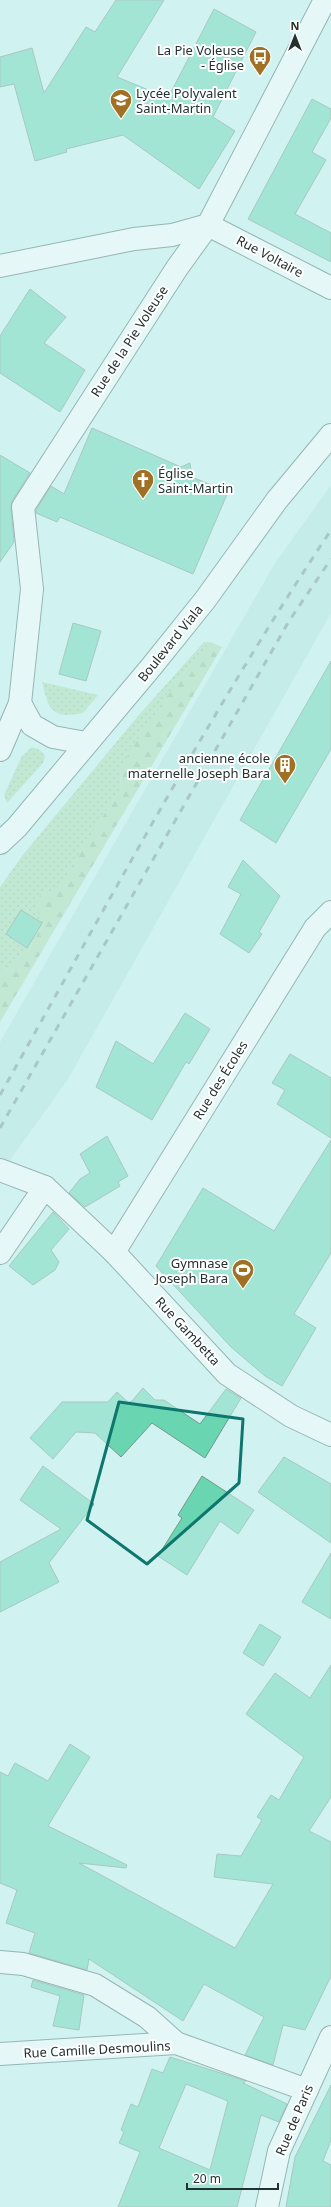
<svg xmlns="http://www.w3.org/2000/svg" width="331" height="2207" font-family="'Noto Sans',sans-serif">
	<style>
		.built { fill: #bbe5e3 }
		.grass { fill: url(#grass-dots) }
		.forest { fill: url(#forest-firs) }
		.building { fill: #6ad5b1; stroke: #79958a; fill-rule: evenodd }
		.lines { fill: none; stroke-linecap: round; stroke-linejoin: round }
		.street-casing { stroke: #4e6c6b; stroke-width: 24 }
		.secondary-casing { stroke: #4e6c6b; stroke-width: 24 }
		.street { stroke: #fff; stroke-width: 22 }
		.secondary { stroke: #fff; stroke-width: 22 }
		.rail { stroke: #7b9392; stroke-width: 3; stroke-dasharray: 7 7; stroke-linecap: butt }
		.marked { fill: none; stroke: #0f766e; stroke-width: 3; stroke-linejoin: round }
		.labels { text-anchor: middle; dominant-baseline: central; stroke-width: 4; stroke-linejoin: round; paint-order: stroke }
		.poi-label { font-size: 13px; fill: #243131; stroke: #fff; text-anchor: end }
		.street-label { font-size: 13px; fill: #243131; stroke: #fff }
	</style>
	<defs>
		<pattern id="grass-dots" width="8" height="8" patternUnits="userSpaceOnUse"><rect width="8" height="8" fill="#addbae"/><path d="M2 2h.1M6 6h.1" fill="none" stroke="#95bc96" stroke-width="1.8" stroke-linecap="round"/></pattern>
		<pattern id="forest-firs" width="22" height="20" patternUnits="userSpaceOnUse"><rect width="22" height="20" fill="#addbae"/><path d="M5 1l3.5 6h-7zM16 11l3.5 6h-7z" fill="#95bc96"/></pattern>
	</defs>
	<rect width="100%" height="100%" fill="#d0f3f1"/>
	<polygon class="built" points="331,485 331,613 67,1081 10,1160 0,1183 0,1042 275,563"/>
	<g class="grass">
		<polygon points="204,642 210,642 178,680 120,769 121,788 85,844 58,890 45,921 29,949 0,972 0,887 22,856 138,716"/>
		<path d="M 42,682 L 98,695 L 83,713 C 51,719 49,710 42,682 Z"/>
		<polygon points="32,747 40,750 45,756 43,763 7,803 4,795 22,756"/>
	</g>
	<polygon class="forest" points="210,642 222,647 0,1022 0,972 29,949 45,921 35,909 41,892 58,890 85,844 121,788 120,769 134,745 178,680"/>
	<g class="building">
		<polygon points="116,0 164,0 117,77 168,98 214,9 256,32 213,117 235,131 199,189 123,135 66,149 67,152 35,161 14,84 0,87 0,57 32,48 44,93 86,27 95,32"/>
		<polygon points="312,99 331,109 331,118 312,152 326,160 295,214 331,233 331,262 248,219"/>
		<polygon points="30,289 66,317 44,343 85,370 60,412 0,373 0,336"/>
		<polygon points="92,428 181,467 190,463 192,477 228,492 193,574 60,517 57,522 36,513 36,510 51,486 64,494"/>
		<polygon points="0,455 30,473 12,501 11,508 14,542 0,562"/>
		<polygon points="73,623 101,631 86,681 59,674"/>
		<polygon points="331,661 331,749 276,843 240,820"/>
		<polygon points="243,860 280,896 259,932 262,934 249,953 220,934 241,894 228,887"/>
		<polygon points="21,910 42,923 27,948 6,934"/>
		<polygon points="185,1013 210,1029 189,1064 186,1062 152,1120 96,1087 116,1041 153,1064"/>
		<polygon points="290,1054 331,1078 331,1138 277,1104 285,1090 272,1083"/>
		<polygon points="107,1136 128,1176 118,1182 120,1186 85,1207 69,1193 80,1179 90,1173 80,1154"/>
		<polygon points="331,1140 331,1253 294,1314 316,1328 282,1386 265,1376 231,1347 156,1266 203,1188 274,1231"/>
		<polygon points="53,1212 69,1229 51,1250 59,1262 55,1270 33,1285 9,1266"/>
		<polygon points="143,1388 155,1400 164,1400 200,1424 226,1389 241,1398 205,1458 152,1423 121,1457 95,1433 76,1432 53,1459 30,1438 62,1402 108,1402 117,1392 130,1404 129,1402 132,1401"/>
		<polygon points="284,1457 331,1484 331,1543 258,1492"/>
		<polygon points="43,1466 94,1504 49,1563 59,1582 0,1612 0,1562 61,1529 20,1500"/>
		<polygon points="202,1476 254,1510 238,1534 220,1521 187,1575 158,1556 182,1518 178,1515"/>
		<polygon points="331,1553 331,1619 302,1602"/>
		<polygon points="260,1624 281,1637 263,1666 243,1653"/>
		<polygon points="331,1665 331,1797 309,1831 331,1842 331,1976 305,2030 283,2025 273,2065 245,2055 264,2017 204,1984 183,2021 89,1959 87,1970 29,1953 35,1933 6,1923 17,1890 0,1883 0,1772 8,1776 15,1763 48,1781 70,1744 90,1757 48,1826 127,1865 126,1868 79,1863 235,1948 273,1884 214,1877 217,1854 241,1856 262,1820 257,1817 271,1795 279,1800 304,1757 246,1714 275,1673 310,1698"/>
		<polygon points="33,1980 84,1995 79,2030 53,2026 60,1996 31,1987"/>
		<path d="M 170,2057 L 246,2081 L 243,2083 L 287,2104 L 279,2122 L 261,2115 L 237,2207 L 118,2207 L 140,2152 L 119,2143 L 124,2132 L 121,2130 L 131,2104 L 138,2107 L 152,2069 L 163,2073 ZM 186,2084 L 228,2101 L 210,2170 L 159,2148 Z"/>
		<polygon points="331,2085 331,2140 323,2161 331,2165 331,2207 286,2207 295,2157"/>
	</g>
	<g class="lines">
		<g class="street-casing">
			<g id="street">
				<polyline points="208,225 331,288"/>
				<polyline points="0,266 134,239 172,235 208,225"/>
				<polyline points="20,703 32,725 53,737 86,743"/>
				<polyline points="0,750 20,703 32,589 23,507 177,268 208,225 325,0"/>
				<polyline points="0,1170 45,1187 114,1252 227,1374 291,1416 331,1435"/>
				<polyline points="114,1252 315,928 331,912"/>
				<polyline points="0,1253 45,1187"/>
				<polyline points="0,1962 23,1964 95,1985 147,2017 176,2043"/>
				<polyline points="0,2054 176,2043 307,2090"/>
				<polyline points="267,2207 279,2151 331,2037"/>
			</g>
		</g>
		<g class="secondary-casing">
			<polyline id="secondary" points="0,843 17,827 152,666 205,600 277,500 331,435"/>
		</g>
		<use href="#street" class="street"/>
		<use href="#secondary" class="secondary"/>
		<g class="rail">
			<path d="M 0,1095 C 107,905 210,712 331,530"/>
			<polyline points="0,1128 289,621 331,559"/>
		</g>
	</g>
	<path d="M0 0H331V2207H0ZM 119,1402 L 243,1419 L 239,1483 L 147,1564 L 87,1520 Z" fill="#d0f3f1" fill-opacity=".55" fill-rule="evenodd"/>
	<path class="marked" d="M 119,1402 L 243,1419 L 239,1483 L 147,1564 L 87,1520 Z"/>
	<defs>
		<g id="bus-pin" transform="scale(1.15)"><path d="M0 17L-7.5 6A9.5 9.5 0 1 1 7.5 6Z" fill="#a07124" stroke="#fff"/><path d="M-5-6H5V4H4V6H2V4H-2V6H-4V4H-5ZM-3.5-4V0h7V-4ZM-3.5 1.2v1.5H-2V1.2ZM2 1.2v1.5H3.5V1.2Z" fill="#fff"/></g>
		<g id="school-pin" transform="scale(1.15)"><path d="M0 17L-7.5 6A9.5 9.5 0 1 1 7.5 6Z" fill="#a07124" stroke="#fff"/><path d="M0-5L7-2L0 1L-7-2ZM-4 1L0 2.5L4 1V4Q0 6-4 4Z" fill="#fff"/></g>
		<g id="church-pin" transform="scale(1.15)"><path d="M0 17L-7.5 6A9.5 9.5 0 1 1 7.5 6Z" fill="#a07124" stroke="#fff"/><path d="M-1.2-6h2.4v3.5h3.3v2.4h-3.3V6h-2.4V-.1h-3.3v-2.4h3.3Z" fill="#fff"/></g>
		<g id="building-pin" transform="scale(1.15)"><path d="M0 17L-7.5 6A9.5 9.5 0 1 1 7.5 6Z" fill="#a07124" stroke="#fff"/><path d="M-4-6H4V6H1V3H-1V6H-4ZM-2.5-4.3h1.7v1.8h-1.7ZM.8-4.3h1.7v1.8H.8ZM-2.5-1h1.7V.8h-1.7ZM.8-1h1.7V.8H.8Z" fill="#fff"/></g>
		<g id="stadium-pin" transform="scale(1.15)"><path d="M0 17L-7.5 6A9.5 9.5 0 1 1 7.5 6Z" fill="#a07124" stroke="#fff"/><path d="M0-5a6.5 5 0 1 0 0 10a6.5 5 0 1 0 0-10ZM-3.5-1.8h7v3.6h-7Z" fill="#fff"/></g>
	</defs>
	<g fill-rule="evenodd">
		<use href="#bus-pin" x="260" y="57"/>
		<use href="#school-pin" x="121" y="100"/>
		<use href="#church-pin" x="143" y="480"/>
		<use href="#building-pin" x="285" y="765"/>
		<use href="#stadium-pin" x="243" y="1270"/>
	</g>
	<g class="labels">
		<g class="poi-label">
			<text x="244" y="50">La Pie Voleuse<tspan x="244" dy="15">- Église</tspan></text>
			<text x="136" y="93" text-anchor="start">Lycée Polyvalent<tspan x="136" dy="15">Saint-Martin</tspan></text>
			<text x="158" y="473" text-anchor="start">Église<tspan x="158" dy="15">Saint-Martin</tspan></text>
			<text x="270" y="758">ancienne école<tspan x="270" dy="15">maternelle Joseph Bara</tspan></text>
			<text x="228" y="1263">Gymnase<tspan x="228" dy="15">Joseph Bara</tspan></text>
		</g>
		<g class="street-label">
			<text transform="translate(270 256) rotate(28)">Rue Voltaire</text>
			<text transform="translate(129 341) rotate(-57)">Rue de la Pie Voleuse</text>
			<text transform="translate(170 643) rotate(-51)">Boulevard Viala</text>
			<text transform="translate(220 1080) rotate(-58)">Rue des Écoles</text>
			<text transform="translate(188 1331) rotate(47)">Rue Gambetta</text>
			<text transform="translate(97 2049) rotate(-3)">Rue Camille Desmoulins</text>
			<text transform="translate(294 2120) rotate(-67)">Rue de Paris</text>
		</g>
	</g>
	<g transform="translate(295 36)" stroke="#ffffff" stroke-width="3" paint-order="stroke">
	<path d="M0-3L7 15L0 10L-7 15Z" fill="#243131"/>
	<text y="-6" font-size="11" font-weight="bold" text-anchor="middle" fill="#243131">N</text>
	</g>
	<path d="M187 2183v6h91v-6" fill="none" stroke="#243131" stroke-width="2"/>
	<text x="193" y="2183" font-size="12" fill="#243131" stroke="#ffffff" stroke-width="3" paint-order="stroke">20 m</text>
</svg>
